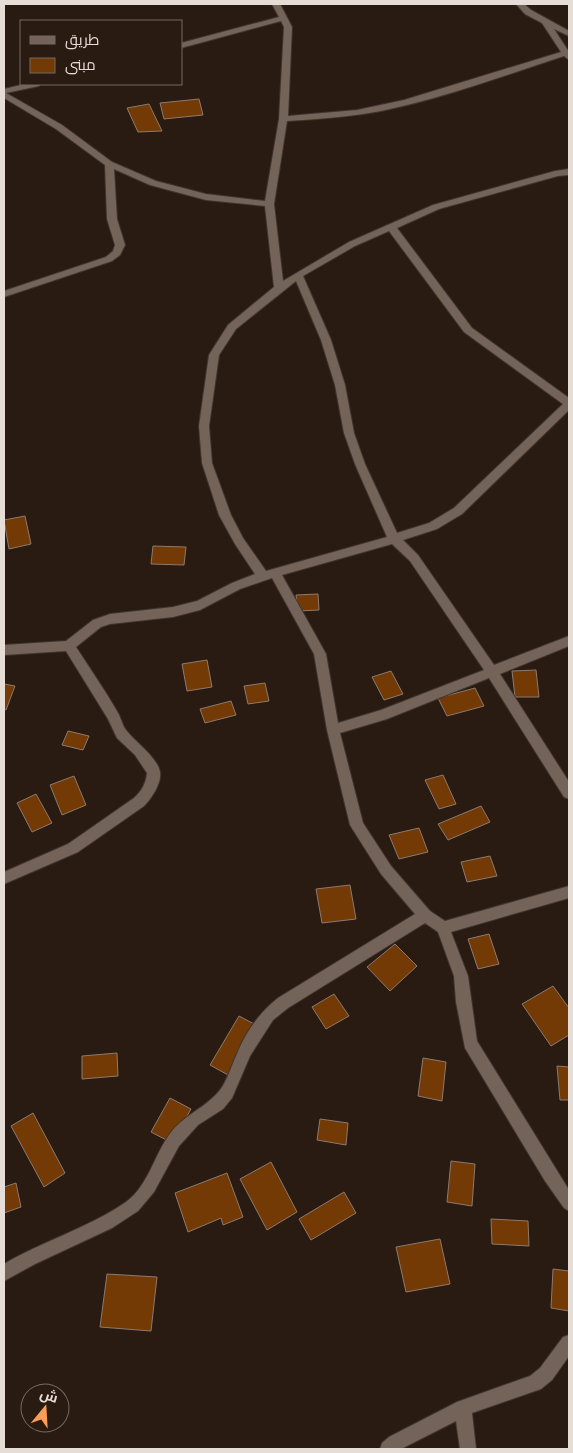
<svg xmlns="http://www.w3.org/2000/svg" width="573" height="1453" font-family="'Playfair Display',Cairo,serif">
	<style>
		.building { fill: #733a06; stroke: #8c7a6f }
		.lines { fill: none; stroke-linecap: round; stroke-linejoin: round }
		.minor-casing { stroke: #403530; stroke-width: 2 }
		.minor { fill: #746358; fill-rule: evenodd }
	</style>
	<rect width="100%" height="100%" fill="#291b12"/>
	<g class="building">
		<polygon points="199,99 203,115 164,119 160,103"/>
		<polygon points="149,104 162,131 138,132 127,108"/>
		<polygon points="25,516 31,544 9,549 4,520"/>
		<polygon points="153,546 186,547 184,565 151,564"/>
		<polygon points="318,594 319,610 298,611 296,595"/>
		<polygon points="207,660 212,687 187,691 182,664"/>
		<polygon points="536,670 539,697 515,697 512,671"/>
		<polygon points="391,671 403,694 384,700 372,677"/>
		<polygon points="265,683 269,701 248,704 244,686"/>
		<polygon points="4,684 15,686 6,710 4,709"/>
		<polygon points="475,688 484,706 447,716 438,698"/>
		<polygon points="231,701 236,715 205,723 200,709"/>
		<polygon points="68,731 89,736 83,750 62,745"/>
		<polygon points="443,775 456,804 439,809 425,780"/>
		<polygon points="74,776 86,805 62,815 50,785"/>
		<polygon points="36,794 52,823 32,832 17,803"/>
		<polygon points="481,806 490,822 448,840 438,824"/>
		<polygon points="419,828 428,852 399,859 389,835"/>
		<polygon points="490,856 497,876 467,882 461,862"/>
		<polygon points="350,885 356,919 322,923 316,889"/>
		<polygon points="489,934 499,964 478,969 468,939"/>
		<polygon points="395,944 417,966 390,991 367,967"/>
		<polygon points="553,986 569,1008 569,1035 551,1046 522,1004"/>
		<polygon points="334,994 349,1016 326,1029 312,1007"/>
		<polygon points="239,1016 256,1025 228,1075 210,1065"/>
		<polygon points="117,1053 118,1076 82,1079 82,1056"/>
		<polygon points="423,1058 446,1062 442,1101 418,1096"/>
		<polygon points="557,1066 569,1067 569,1100 560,1100"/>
		<polygon points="170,1098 191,1109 172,1143 151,1132"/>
		<polygon points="33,1113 65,1173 44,1187 11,1126"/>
		<polygon points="320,1119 348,1123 346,1145 317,1140"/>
		<polygon points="451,1161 475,1164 472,1206 447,1202"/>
		<polygon points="271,1162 297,1212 267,1230 240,1179"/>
		<polygon points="227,1173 243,1217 223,1225 221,1218 188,1232 175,1193"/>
		<polygon points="16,1183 21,1207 4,1213 4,1187"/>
		<polygon points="344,1192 356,1213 311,1240 299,1219"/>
		<polygon points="491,1219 528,1221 529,1246 492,1244"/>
		<polygon points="440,1239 450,1284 406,1292 396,1247"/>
		<polygon points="553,1269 569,1271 569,1311 551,1308"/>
		<polygon points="107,1274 157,1277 151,1331 100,1327"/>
	</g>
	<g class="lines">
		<g class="minor-casing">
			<g id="minor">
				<path d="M 272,4 L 280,4 L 292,27 L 288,116 L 357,110 L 404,100 L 561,52 L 542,23 L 525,14 L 516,4 L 524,4 L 531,10 L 569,31 L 569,36 L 554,29 L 569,52 L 569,60 L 564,56 C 503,76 444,98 381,111 C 350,117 319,119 287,121 L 274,204 L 283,281 L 349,242 L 433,205 L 555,171 L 569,169 L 569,175 L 558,176 L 439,209 L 397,228 L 472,328 L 569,398 L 569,410 L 462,514 L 437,529 L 403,540 L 418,555 L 494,665 L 569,636 L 569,646 L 500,674 L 569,782 L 569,799 L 564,797 L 489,678 L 387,719 L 340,733 L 363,823 L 391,866 L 430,911 L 445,921 L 569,886 L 569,898 L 451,932 L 468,976 L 477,1041 L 569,1190 L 569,1211 L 564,1208 L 545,1181 L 465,1048 L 456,1002 L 454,976 L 438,932 L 425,923 L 288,1008 L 273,1020 L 250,1056 L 232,1098 L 223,1109 L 198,1125 L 179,1146 L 154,1192 L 138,1211 L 112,1228 L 35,1264 L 4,1281 L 4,1264 C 43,1241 88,1228 126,1202 C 148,1186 154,1156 169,1135 C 183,1115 206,1108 220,1090 C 227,1081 231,1067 236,1056 C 245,1033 259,1013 278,998 L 415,914 L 381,874 L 350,825 L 327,730 L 314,654 L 272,578 L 240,589 L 200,610 L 173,617 L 110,624 L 101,627 L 76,647 C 90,669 105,690 118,713 C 121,718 122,725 126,730 C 134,741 158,758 160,772 C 162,783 151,799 144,806 L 78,852 L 4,884 L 4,872 L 68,844 L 134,798 C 142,791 146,783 147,773 L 135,755 L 117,738 L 108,719 L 66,651 L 4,655 L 4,645 L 66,641 L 93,620 L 110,614 L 173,607 L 197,601 L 232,583 L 255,574 L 235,544 L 219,515 L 202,463 L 199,426 L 209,355 L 228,325 L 274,287 L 265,206 L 206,200 L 150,185 L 114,169 L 117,219 L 125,245 L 120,255 L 112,261 L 4,297 L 4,291 L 106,257 L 113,251 L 115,245 L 107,219 L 105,165 L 56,129 L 4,98 L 4,89 L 25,84 L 40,84 L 39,86 L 6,93 L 62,125 L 112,162 L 156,181 L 206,194 L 265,201 L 279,119 L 284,27 L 281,21 L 181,48 L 181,43 L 279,17 ZM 389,231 L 464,332 L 563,404 L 454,508 L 429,523 L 397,533 L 365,464 L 354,433 L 345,385 L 331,340 L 303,276 L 355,246 ZM 296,281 L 321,340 L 335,385 L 344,433 L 355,464 L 387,537 L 266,571 L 243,538 L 231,515 L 212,463 L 209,426 L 219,355 L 236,329 ZM 392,544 L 410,561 L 484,670 L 381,710 L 338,723 L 326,654 L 282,575 Z"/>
				<polygon points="569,1335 569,1356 552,1380 541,1389 472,1413 476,1449 460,1449 456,1421 401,1449 380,1449 382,1443 389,1437 457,1402 530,1376 540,1368 563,1337"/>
			</g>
		</g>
		<use href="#minor" class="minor"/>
	</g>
	<rect width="573" height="1453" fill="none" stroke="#e7ddd7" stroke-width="10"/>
	<rect x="20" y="20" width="162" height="65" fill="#291b12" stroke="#756961"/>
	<rect x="30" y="36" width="25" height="8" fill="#746358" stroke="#756961"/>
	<text x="65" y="45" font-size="15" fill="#e7ddd7">طريق</text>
	<rect x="30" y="58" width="25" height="15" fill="#733a06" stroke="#756961"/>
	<text x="65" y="70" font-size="15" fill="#e7ddd7">مبنى</text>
	<g transform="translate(45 1408) rotate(18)"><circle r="24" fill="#291b12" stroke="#756961"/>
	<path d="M0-4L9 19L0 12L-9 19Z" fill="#fd9c55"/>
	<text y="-8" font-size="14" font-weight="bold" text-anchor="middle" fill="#e7ddd7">ش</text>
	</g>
</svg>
